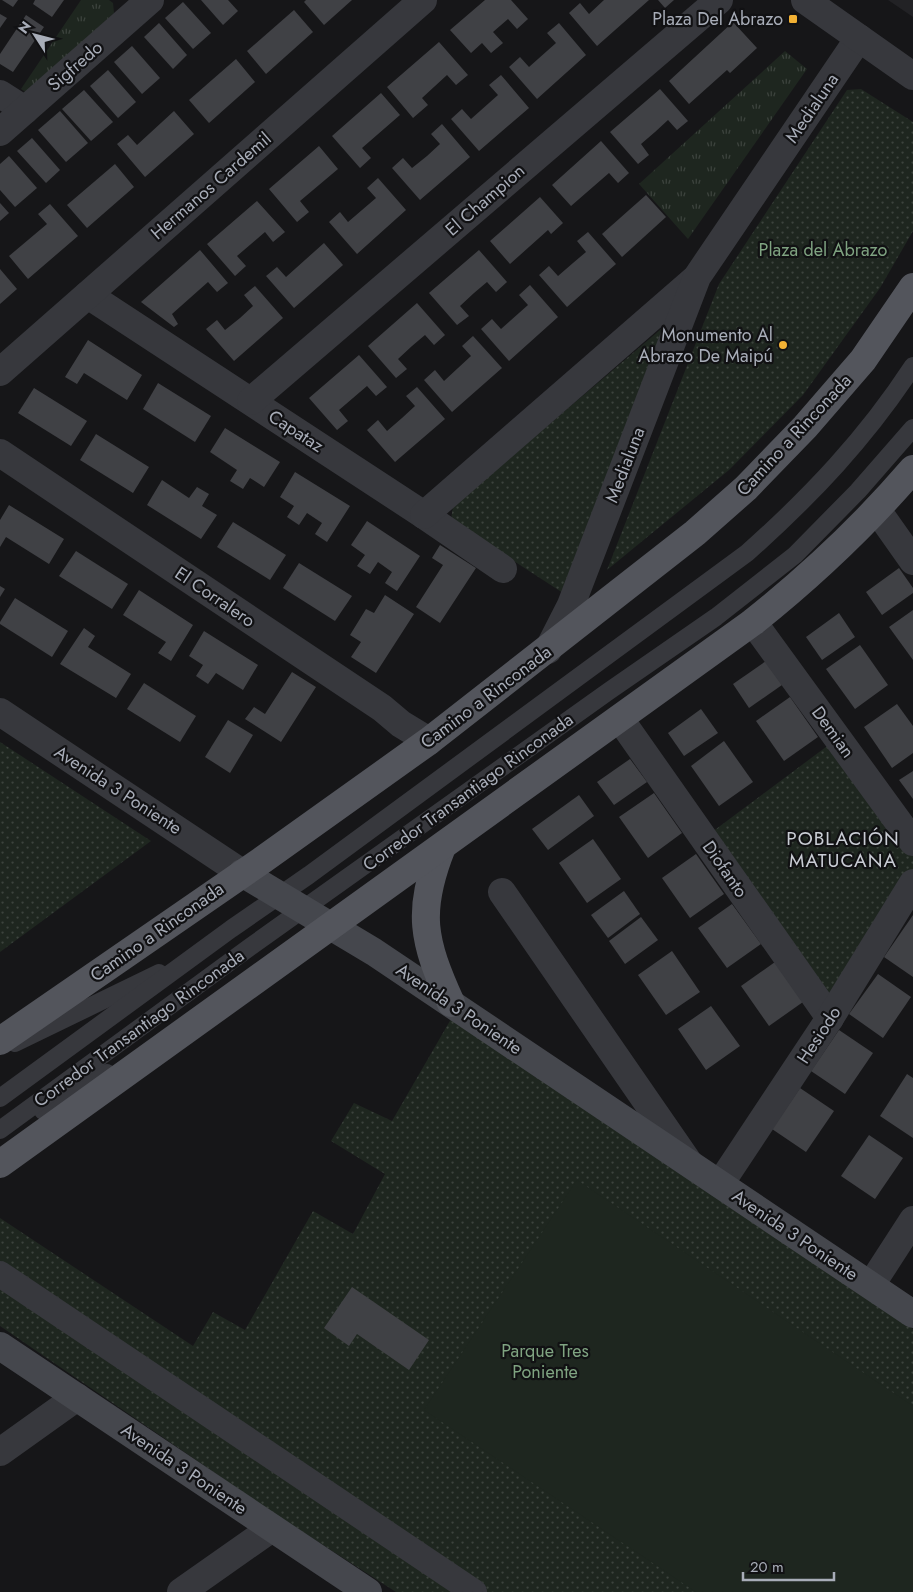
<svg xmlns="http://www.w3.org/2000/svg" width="913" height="1592" font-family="Jost,sans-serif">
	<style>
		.built { fill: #222225 }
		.grass { fill: url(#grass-tufts) }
		.park { fill: url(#park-dots) }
		.pitch { fill: #1e261f }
		.building { fill: #404145 }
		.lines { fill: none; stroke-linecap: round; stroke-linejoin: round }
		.service { stroke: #37383d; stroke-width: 18 }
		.pedestrian { stroke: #37383d; stroke-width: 26 }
		.minor { stroke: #37383d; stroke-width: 28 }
		.tertiary { stroke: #37383d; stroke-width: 28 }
		.secondary { stroke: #45474d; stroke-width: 28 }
		.primary { stroke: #53555c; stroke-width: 28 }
		.poi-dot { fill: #f2b134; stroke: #111113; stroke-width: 2 }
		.labels { text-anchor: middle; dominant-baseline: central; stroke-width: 4.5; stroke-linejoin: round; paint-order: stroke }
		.poi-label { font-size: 18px; fill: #a8adb8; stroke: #111113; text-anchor: end }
		.street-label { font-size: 18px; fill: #a8adb8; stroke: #111113 }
		.park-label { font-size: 18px; fill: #7fa381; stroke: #111113 }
		.neighbourhood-label { font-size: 19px; letter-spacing: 1px; fill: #c9ccd4; stroke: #111113 }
	</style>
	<defs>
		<pattern id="grass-tufts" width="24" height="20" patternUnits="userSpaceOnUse" patternTransform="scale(1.25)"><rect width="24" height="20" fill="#1e261f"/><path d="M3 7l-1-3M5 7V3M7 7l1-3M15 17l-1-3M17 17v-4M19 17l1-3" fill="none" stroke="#3c433d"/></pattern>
		<pattern id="park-dots" width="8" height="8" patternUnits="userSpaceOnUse" patternTransform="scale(1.25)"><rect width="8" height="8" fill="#1e261f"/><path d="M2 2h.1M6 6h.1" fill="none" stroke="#3c433d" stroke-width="1.8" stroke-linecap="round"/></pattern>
	</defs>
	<rect width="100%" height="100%" fill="#161618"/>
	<polygon class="built" points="888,0 913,0 913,17"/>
	<g class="grass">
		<polygon points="81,0 109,0 113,3 114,13 27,93 21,89"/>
		<polygon points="785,51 807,69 688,239 639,184"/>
	</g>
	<g class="park">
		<polygon points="861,89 913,122 913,231 880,288 803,395 729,470 607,570 719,284 847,90"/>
		<polygon points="680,313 563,593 451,520 453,506"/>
		<polygon points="838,738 913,842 913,883 830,1018 704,838"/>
		<polygon points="0,742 151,841 0,952"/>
		<polygon points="451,1019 707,1192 913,1329 913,1592 396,1592 278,1516 0,1326 0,1218 193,1346 213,1312 245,1330 313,1211 353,1234 385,1174 331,1141 354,1103 392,1121"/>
	</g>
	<polygon class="pitch" points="577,1180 913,1406 913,1592 696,1592 424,1410"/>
	<g class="building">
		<polygon points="2,0 18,0 13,7"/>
		<polygon points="35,0 64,0 52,17 33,4"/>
		<polygon points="201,0 228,0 238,11 223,25"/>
		<polygon points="306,0 352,0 324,25 304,2"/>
		<polygon points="485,0 511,0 528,19 517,29 508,19 493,32 503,43 491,53 482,43 471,53 450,30"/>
		<polygon points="604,0 649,0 597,46 569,13 580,3 589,14"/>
		<polygon points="658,0 674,0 665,8"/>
		<polygon points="183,2 211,33 193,49 165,18"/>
		<polygon points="294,10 313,32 266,74 247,51"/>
		<polygon points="0,14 7,18 0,28"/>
		<polygon points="26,15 44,27 13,72 0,64 0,54"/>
		<polygon points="733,22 757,48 730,73 727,70 689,104 669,81"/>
		<polygon points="159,23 187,55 173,69 144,37"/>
		<polygon points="559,23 586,55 537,99 509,67 520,57 529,67 556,43 547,33"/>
		<polygon points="439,42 468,75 456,85 447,75 422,98 428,105 413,118 387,87"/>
		<polygon points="132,46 160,78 142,94 114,62"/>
		<polygon points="236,59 255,82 209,123 189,100"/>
		<polygon points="108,70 136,102 118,118 90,86"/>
		<polygon points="501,75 529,108 479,151 451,119 462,109 471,119 498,95 489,85"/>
		<polygon points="660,89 688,121 677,130 668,120 655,132 641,144 649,155 638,164 610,132"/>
		<polygon points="84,90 113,122 91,141 62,109"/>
		<polygon points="381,93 400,115 362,148 371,158 360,168 332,136"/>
		<polygon points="60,111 88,143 66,162 38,130"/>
		<polygon points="174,111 194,134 145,177 117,144 128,135 137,145"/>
		<polygon points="442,124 470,157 420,200 392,168 403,158 412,168 427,156 440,144 431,134"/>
		<polygon points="32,138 60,170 46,183 17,151"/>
		<polygon points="601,141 629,173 618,183 609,173 571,206 552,185"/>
		<polygon points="319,146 338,169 300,201 309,212 297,222 269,189"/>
		<polygon points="9,156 37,188 15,207 0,190 0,164"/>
		<polygon points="115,164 134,187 87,228 67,205"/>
		<polygon points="378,178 406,210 357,254 329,222 340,212 348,222 376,198 367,188"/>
		<polygon points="646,195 666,217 622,257 602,234"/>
		<polygon points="540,197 563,223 551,234 548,230 510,264 490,241"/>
		<polygon points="257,201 285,232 273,242 265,232 237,256 246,266 235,276 207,244"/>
		<polygon points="0,203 9,213 0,221"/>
		<polygon points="50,204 78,236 28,279 9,256 47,224 38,214"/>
		<polygon points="588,232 616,264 567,307 539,275 549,266 558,276 573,263 586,252 577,241"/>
		<polygon points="324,243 343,265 294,308 266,276 277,267 286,277"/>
		<polygon points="200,250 228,283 217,292 208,282 172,314 178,324 174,327 141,302"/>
		<polygon points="479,250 507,282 496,292 487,282 474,293 460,306 469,316 457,325 429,293"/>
		<polygon points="0,269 17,289 0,304"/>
		<polygon points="530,285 558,317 509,361 481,329 492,319 501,329 528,305 519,295"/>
		<polygon points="255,286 283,318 234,361 206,329 217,320 225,330 240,318 253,306 244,295"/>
		<polygon points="417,303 445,335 434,345 425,335 412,346 398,359 407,369 396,378 368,346"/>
		<polygon points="473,336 502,368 452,412 424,380 435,370 444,381 458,368 471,356 462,346"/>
		<polygon points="88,340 142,375 127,400 84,373 77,384 65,377"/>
		<polygon points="359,355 387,387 376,396 367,386 339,410 348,421 337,430 309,398"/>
		<polygon points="158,383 211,416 195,442 143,409"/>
		<polygon points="417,387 445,419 395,462 367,430 378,420 387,431 402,418 415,406 406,396"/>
		<polygon points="34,388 87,421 71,446 18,413"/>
		<polygon points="225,428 280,462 264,487 250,478 243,489 230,481 237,470 210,452"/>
		<polygon points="96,434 149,467 133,493 80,460"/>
		<polygon points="295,472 350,506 327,542 315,534 322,523 307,513 299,525 287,517 294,506 280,497"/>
		<polygon points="162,480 189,498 197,487 209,494 202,506 217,515 201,539 147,505"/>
		<polygon points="9,505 64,539 49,564 6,537 0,547 0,520"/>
		<polygon points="367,521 420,556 397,591 385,583 392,572 378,562 370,574 357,566 365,555 351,545"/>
		<polygon points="233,522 286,555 270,580 217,547"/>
		<polygon points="440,545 476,568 440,623 416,607 443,565 432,558"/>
		<polygon points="76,551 128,584 112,609 59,576"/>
		<polygon points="299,563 352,596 335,621 283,588"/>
		<polygon points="899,568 913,588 913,593 882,615 866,592"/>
		<polygon points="0,586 5,589 0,597"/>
		<polygon points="139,590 193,625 171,661 158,653 166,642 123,615"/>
		<polygon points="385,595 414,614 376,673 351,657 361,642 350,635 366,609 374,613"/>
		<polygon points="15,598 68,631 52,657 0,624 0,622"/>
		<polygon points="913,610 913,660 889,627"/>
		<polygon points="839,613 855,637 822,660 806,637"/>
		<polygon points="84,628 95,636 88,647 131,674 116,698 60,664"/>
		<polygon points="204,631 258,665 243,690 216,673 208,684 196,676 203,665 189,656"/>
		<polygon points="860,645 888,685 855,709 826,669"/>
		<polygon points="766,661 782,685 749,708 733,684"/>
		<polygon points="292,672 316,687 281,742 245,719 254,707 265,714"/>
		<polygon points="144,683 196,716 180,742 127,709"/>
		<polygon points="790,697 818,737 784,761 756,721"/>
		<polygon points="897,704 913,726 913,753 892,768 864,727"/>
		<polygon points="701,709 718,733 684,756 668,733"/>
		<polygon points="228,720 253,735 230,773 205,757"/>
		<polygon points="724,741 753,782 719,806 691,766"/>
		<polygon points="630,759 647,782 614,805 597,782"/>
		<polygon points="913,771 913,799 899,780"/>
		<polygon points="654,793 682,833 648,858 619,817"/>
		<polygon points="579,795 594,816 548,850 532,829"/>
		<polygon points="593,839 621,879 587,903 559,863"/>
		<polygon points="696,854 724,894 690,918 662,878"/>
		<polygon points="624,891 640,914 608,938 591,915"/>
		<polygon points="732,904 761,944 727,968 698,928"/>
		<polygon points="913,915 913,977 884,957"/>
		<polygon points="641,917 658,940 625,964 609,941"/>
		<polygon points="672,951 700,992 666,1015 638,975"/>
		<polygon points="775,962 803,1002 769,1026 741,986"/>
		<polygon points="878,974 911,997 883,1038 849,1014"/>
		<polygon points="711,1006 740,1046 706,1070 678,1029"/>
		<polygon points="839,1030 873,1053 845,1094 811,1071"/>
		<polygon points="907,1074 913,1078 913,1138 880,1116"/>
		<polygon points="800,1088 834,1111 806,1152 772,1129"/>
		<polygon points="869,1135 903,1158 875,1199 841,1176"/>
		<polygon points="352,1287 429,1340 409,1370 357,1334 349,1346 324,1328"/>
	</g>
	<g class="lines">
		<g class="service">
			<polyline points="15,1043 159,973"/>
			<path d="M 0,1098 L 231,929 L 309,875 L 747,553 C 811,496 866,438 913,366"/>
			<polyline points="43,1111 107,1073"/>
			<polyline points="0,1130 250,947 609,691 716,617 795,555 858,491 913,428"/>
		</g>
		<polyline class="pedestrian" points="0,1274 474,1592"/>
		<g class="minor">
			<polyline points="0,94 25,110"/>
			<polyline points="0,132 150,0"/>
			<polyline points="88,295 424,515 503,569"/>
			<polyline points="0,372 423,0"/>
			<polyline points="251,401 719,0"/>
			<polyline points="0,453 382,708 401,724 429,741"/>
			<polyline points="877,510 913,561"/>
			<polyline points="424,515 694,280"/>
			<polyline points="753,622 913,842"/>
			<polyline points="548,650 571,605 697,277 859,38"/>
			<polyline points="620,719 830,1018"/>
			<polyline points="502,892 689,1163"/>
			<polyline points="720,1184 830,1018 913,883"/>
			<polyline points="871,1285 913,1220"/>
			<polyline points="0,1452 77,1397"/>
			<polyline points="181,1592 272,1528"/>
		</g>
		<g class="tertiary">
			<polyline points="805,0 913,76"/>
			<polyline points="0,712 242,873"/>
		</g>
		<g class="secondary">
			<polyline points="242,873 374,952 913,1314"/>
			<polyline points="0,1346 368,1592"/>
		</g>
		<g class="primary">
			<path d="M 442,847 C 416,912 423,941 451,1003"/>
			<polyline points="0,1041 261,861 429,741 695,533 746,488 805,427 863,360 913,287"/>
			<path d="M 0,1164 L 753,622 C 812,575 864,526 913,469"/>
		</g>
	</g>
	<g class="poi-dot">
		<rect x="788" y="14" width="10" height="10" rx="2.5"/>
		<circle cx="783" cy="345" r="5"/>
	</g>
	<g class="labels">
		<g class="poi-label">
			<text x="783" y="19">Plaza Del Abrazo</text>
			<text x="773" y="335">Monumento Al<tspan x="773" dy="21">Abrazo De Maipú</tspan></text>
		</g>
		<g class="street-label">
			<text transform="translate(75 66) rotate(-41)">Sigfredo</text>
			<text transform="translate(812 108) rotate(-56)">Medialuna</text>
			<text transform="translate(211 186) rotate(-41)">Hermanos Cardemil</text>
			<text transform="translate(485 200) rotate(-41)">El Champion</text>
			<text transform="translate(296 431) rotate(33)">Capataz</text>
			<text transform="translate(794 435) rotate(-47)">Camino a Rinconada</text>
			<text transform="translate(625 465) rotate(-69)">Medialuna</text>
			<text transform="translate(215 597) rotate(34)">El Corralero</text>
			<text transform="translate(486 697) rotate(-37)">Camino a Rinconada</text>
			<text transform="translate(833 732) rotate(54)">Demian</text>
			<text transform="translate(118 790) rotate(33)">Avenida 3 Poniente</text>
			<text transform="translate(468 792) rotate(-36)">Corredor Transantiago Rinconada</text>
			<text transform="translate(725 869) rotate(55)">Diofanto</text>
			<text transform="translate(157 932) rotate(-35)">Camino a Rinconada</text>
			<text transform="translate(459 1009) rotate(34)">Avenida 3 Poniente</text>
			<text transform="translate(139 1028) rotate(-36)">Corredor Transantiago Rinconada</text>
			<text transform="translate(819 1035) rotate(-57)">Hesiodo</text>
			<text transform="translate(795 1235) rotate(34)">Avenida 3 Poniente</text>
			<text transform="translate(184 1469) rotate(34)">Avenida 3 Poniente</text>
		</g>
		<g class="park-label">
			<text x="823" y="250">Plaza del Abrazo</text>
			<text x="545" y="1351">Parque Tres<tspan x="545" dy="21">Poniente</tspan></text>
		</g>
		<g class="neighbourhood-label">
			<text x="843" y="838">POBLACIÓN<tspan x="843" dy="22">MATUCANA</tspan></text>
		</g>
	</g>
	<g transform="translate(35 35) rotate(306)" stroke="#111113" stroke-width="4" paint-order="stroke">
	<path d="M0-4L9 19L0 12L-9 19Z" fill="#a8adb8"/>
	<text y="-8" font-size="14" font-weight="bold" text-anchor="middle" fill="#a8adb8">N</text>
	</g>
	<path d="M743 1572v8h91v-8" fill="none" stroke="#a8adb8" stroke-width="2.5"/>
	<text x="750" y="1572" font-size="15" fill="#a8adb8" stroke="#111113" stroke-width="4" paint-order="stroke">20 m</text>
</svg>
